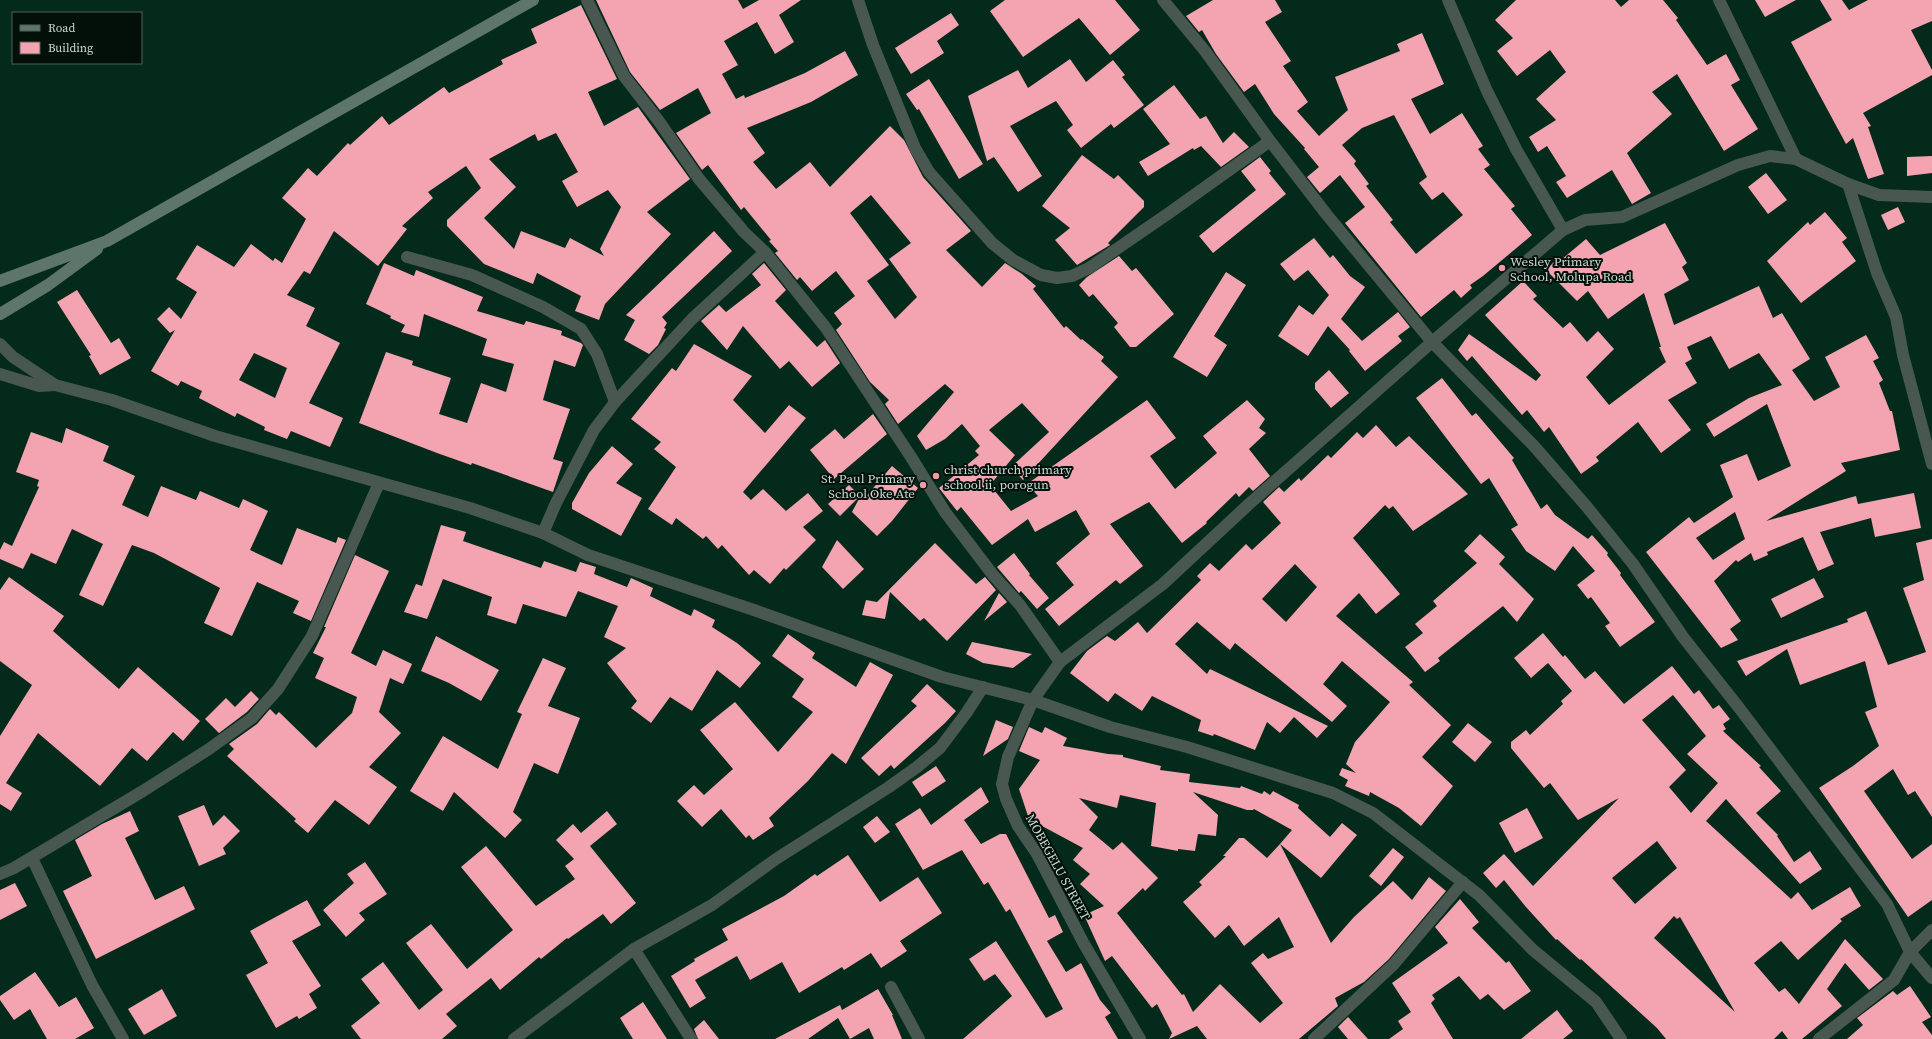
<svg xmlns="http://www.w3.org/2000/svg" width="1932" height="1039" font-family="'Source Serif 4',serif">
	<style>
		.building { fill: #f3a4b0; fill-rule: evenodd }
		.lines { fill: none; stroke-linecap: round; stroke-linejoin: round }
		.street { stroke: #485850; stroke-width: 12 }
		.secondary { stroke: #5d756a; stroke-width: 12 }
		.poi-dot { fill: #f39aa9; stroke: #030f09; stroke-width: 1.5 }
		.labels { text-anchor: middle; dominant-baseline: central; stroke-width: 4; stroke-linejoin: round; paint-order: stroke }
		.poi-label { font-size: 13px; fill: #c9dcd2; stroke: #030f09; text-anchor: start }
		.street-label { font-size: 13px; fill: #c9dcd2; stroke: #030f09 }
	</style>
	<rect width="100%" height="100%" fill="#042a1c"/>
	<g class="building">
		<path d="M 596,0 L 738,0 L 743,9 L 759,0 L 801,0 L 779,15 L 794,42 L 775,54 L 757,22 L 724,41 L 738,65 L 722,74 L 736,99 L 744,95 L 745,98 L 805,73 L 845,51 L 858,75 L 811,102 L 747,128 L 765,153 L 753,162 L 776,189 L 810,162 L 830,187 L 890,126 L 904,140 L 923,177 L 971,231 L 946,250 L 982,287 L 1005,263 L 1022,274 L 1036,286 L 1033,289 L 1064,328 L 1066,326 L 1081,340 L 1082,339 L 1104,357 L 1101,361 L 1118,377 L 1023,480 L 1011,467 L 1049,432 L 1022,403 L 989,430 L 1015,455 L 990,485 L 1011,511 L 1038,496 L 1027,484 L 1147,400 L 1176,438 L 1150,456 L 1175,489 L 1217,453 L 1203,436 L 1247,400 L 1265,419 L 1259,428 L 1266,433 L 1249,449 L 1270,476 L 1253,491 L 1249,487 L 1239,497 L 1236,493 L 1206,522 L 1207,523 L 1182,543 L 1149,502 L 1110,524 L 1143,566 L 1120,584 L 1116,580 L 1059,626 L 1045,609 L 1074,585 L 1056,563 L 1090,534 L 1076,510 L 1035,532 L 1028,519 L 992,545 L 961,507 L 957,511 L 939,488 L 979,455 L 975,451 L 980,446 L 962,424 L 945,439 L 926,450 L 917,436 L 954,392 L 945,384 L 898,424 L 885,404 L 889,400 L 870,382 L 836,330 L 842,324 L 834,313 L 855,296 L 836,271 L 812,291 L 800,277 L 797,280 L 775,253 L 778,251 L 769,241 L 771,240 L 744,207 L 741,210 L 708,165 L 702,170 L 676,133 L 711,113 L 698,88 L 660,110 L 630,72 ZM 871,195 L 911,243 L 889,259 L 917,297 L 895,319 L 867,281 L 889,265 L 850,213 Z"/>
		<polygon points="1005,0 1115,0 1140,30 1110,55 1079,18 1023,57 990,11"/>
		<path d="M 1213,0 L 1275,0 L 1282,12 L 1265,22 L 1291,61 L 1283,66 L 1308,102 L 1297,111 L 1319,136 L 1348,110 L 1335,77 L 1400,51 L 1397,44 L 1422,33 L 1444,84 L 1411,99 L 1430,134 L 1462,113 L 1483,146 L 1478,149 L 1490,165 L 1484,169 L 1515,206 L 1511,209 L 1532,235 L 1483,276 L 1470,285 L 1472,288 L 1461,298 L 1454,290 L 1421,317 L 1345,223 L 1365,207 L 1340,175 L 1320,193 L 1307,177 L 1319,167 L 1304,149 L 1305,148 L 1274,114 L 1255,84 L 1244,92 L 1216,54 L 1202,30 L 1199,32 L 1186,16 ZM 1394,115 L 1427,177 L 1419,183 L 1432,200 L 1443,192 L 1463,215 L 1416,254 L 1390,222 L 1393,220 L 1366,186 L 1369,184 L 1354,164 L 1356,161 L 1342,145 L 1362,128 Z"/>
		<polygon points="1516,0 1615,0 1621,7 1629,0 1663,0 1678,18 1676,20 1707,65 1726,54 1740,80 1731,85 1758,129 1724,151 1677,74 1652,92 1672,114 1627,153 1651,193 1632,204 1612,170 1567,198 1556,182 1566,176 1547,146 1538,152 1529,137 1556,120 1536,99 1566,72 1550,50 1517,76 1497,51 1513,38 1495,20"/>
		<polygon points="1755,0 1796,0 1765,17"/>
		<polygon points="1820,0 1842,0 1849,10 1868,0 1932,0 1932,21 1911,30 1932,70 1932,75 1863,113 1871,126 1868,127 1884,174 1868,179 1853,138 1846,144 1791,42 1832,20"/>
		<path d="M 581,5 L 617,79 L 588,92 L 604,126 L 638,107 L 690,179 L 647,212 L 671,234 L 605,304 L 599,320 L 575,311 L 581,296 L 537,273 L 533,284 L 484,264 L 447,226 L 447,220 L 481,188 L 466,166 L 428,192 L 433,198 L 402,226 L 407,229 L 378,266 L 334,231 L 310,274 L 304,271 L 287,295 L 315,308 L 306,326 L 340,343 L 309,403 L 343,418 L 330,447 L 291,431 L 287,439 L 264,430 L 265,427 L 237,413 L 235,417 L 199,398 L 202,391 L 181,381 L 178,386 L 151,371 L 175,330 L 170,333 L 157,319 L 169,307 L 181,319 L 197,292 L 176,279 L 197,245 L 234,267 L 251,244 L 273,261 L 275,258 L 282,263 L 306,219 L 282,198 L 308,168 L 317,176 L 348,143 L 350,145 L 382,116 L 389,125 L 444,87 L 449,93 L 503,64 L 501,60 L 537,43 L 531,29 ZM 556,133 L 578,172 L 562,181 L 577,207 L 608,190 L 621,207 L 600,249 L 604,256 L 570,238 L 565,248 L 521,231 L 514,249 L 484,218 L 516,187 L 489,159 L 535,134 L 538,141 ZM 254,353 L 287,368 L 275,398 L 239,380 Z"/>
		<polygon points="951,13 959,25 937,41 944,53 911,74 895,48"/>
		<polygon points="1070,59 1086,82 1113,60 1125,75 1122,77 1144,105 1114,128 1111,124 1081,148 1067,130 1073,125 1056,101 1010,126 1042,176 1018,192 994,157 987,161 968,96 1018,70 1028,88"/>
		<polygon points="929,79 983,164 959,179 919,109 917,110 906,94"/>
		<polygon points="1174,85 1200,119 1206,116 1223,143 1234,132 1249,147 1221,167 1201,146 1194,150 1193,148 1148,176 1139,162 1170,144 1143,109"/>
		<polygon points="1082,155 1114,179 1118,175 1144,201 1144,207 1108,243 1110,245 1077,265 1055,240 1070,228 1042,206"/>
		<polygon points="1932,156 1932,173 1907,176 1907,157"/>
		<polygon points="1260,157 1271,171 1269,173 1286,194 1213,253 1199,236 1256,190 1241,171"/>
		<polygon points="1766,173 1787,200 1768,214 1748,187"/>
		<polygon points="1898,207 1905,222 1888,230 1881,215"/>
		<polygon points="1825,212 1847,238 1842,242 1856,261 1801,303 1767,261 1808,222 1810,225"/>
		<path d="M 1665,223 L 1687,263 L 1682,267 L 1689,280 L 1664,294 L 1674,325 L 1759,286 L 1773,318 L 1782,313 L 1810,359 L 1792,370 L 1814,401 L 1840,387 L 1825,357 L 1866,335 L 1879,358 L 1873,361 L 1883,380 L 1879,383 L 1890,411 L 1892,411 L 1900,450 L 1841,463 L 1846,471 L 1766,521 L 1856,496 L 1858,504 L 1914,493 L 1921,528 L 1875,537 L 1871,518 L 1820,532 L 1834,564 L 1818,571 L 1803,537 L 1767,552 L 1768,555 L 1754,561 L 1751,553 L 1738,562 L 1736,560 L 1714,581 L 1741,621 L 1730,629 L 1738,640 L 1721,648 L 1646,552 L 1689,517 L 1694,523 L 1733,497 L 1720,465 L 1747,454 L 1758,481 L 1791,466 L 1767,404 L 1714,437 L 1706,424 L 1749,398 L 1782,385 L 1759,353 L 1729,369 L 1711,336 L 1687,347 L 1692,359 L 1685,363 L 1697,383 L 1668,400 L 1691,430 L 1661,453 L 1638,422 L 1596,457 L 1599,461 L 1581,474 L 1549,427 L 1544,432 L 1527,410 L 1522,415 L 1472,356 L 1467,361 L 1458,350 L 1469,334 L 1536,381 L 1541,375 L 1485,315 L 1523,281 L 1537,296 L 1533,299 L 1563,328 L 1570,322 L 1587,342 L 1598,331 L 1614,349 L 1586,377 L 1609,405 L 1666,362 L 1659,347 L 1661,347 L 1644,293 L 1608,319 L 1588,291 L 1577,301 L 1546,270 L 1559,257 L 1561,260 L 1586,239 L 1600,255 ZM 1735,512 L 1745,539 L 1713,560 L 1696,538 Z"/>
		<polygon points="714,231 732,251 662,317 667,323 664,328 666,329 658,345 649,354 624,340 635,320 626,315"/>
		<polygon points="1314,238 1330,258 1333,255 1350,276 1365,287 1341,319 1362,341 1398,312 1410,327 1398,336 1402,341 1365,371 1349,351 1350,350 1328,326 1308,356 1278,336 1299,305 1313,315 1329,295 1308,270 1294,281 1280,264"/>
		<polygon points="1119,256 1132,271 1136,268 1174,314 1136,347 1130,347 1114,327 1118,323 1093,294 1089,297 1079,285 1087,277"/>
		<polygon points="384,263 414,276 416,270 483,297 477,311 524,325 526,321 562,331 561,335 581,343 583,345 575,367 554,360 543,400 570,409 553,459 563,462 553,492 472,463 471,465 437,453 359,423 386,352 413,361 412,365 451,378 439,414 467,423 481,383 506,392 514,364 482,355 487,339 424,314 419,337 401,332 405,325 390,318 391,316 366,304"/>
		<polygon points="764,263 786,290 775,301 817,347 825,340 840,363 812,387 789,361 780,369 743,326 727,350 701,321 719,305 726,312 761,285 752,274"/>
		<polygon points="1226,272 1246,285 1214,336 1227,345 1207,377 1173,357"/>
		<polygon points="77,290 111,343 119,338 131,358 100,375 89,356 91,355 57,302"/>
		<polygon points="694,344 752,376 733,400 765,433 789,405 806,418 743,492 751,500 763,489 786,511 808,493 823,511 803,527 816,540 786,570 784,568 770,584 754,570 749,575 722,545 718,549 706,536 703,539 676,518 672,525 648,509 676,467 654,449 661,442 631,419 672,368 676,371"/>
		<polygon points="1329,370 1349,393 1331,408 1315,389 1315,383"/>
		<polygon points="1442,378 1472,416 1476,413 1514,458 1512,460 1541,509 1547,504 1555,515 1588,539 1592,535 1608,553 1607,555 1621,573 1620,575 1655,622 1620,647 1605,626 1610,623 1591,597 1588,599 1577,585 1595,571 1573,546 1555,571 1526,551 1511,529 1518,525 1489,478 1481,484 1416,398"/>
		<polygon points="873,414 887,434 834,479 810,450 835,429 844,439"/>
		<path d="M 1376,425 L 1396,447 L 1409,436 L 1468,494 L 1413,531 L 1393,506 L 1389,509 L 1385,505 L 1353,538 L 1400,594 L 1376,614 L 1359,593 L 1336,616 L 1413,682 L 1409,685 L 1451,725 L 1422,757 L 1453,786 L 1421,826 L 1399,808 L 1370,792 L 1369,796 L 1345,786 L 1348,780 L 1339,775 L 1342,768 L 1356,773 L 1346,764 L 1355,742 L 1390,702 L 1342,661 L 1323,684 L 1347,706 L 1332,722 L 1235,643 L 1230,650 L 1197,622 L 1175,644 L 1207,674 L 1210,669 L 1328,726 L 1317,738 L 1294,717 L 1280,733 L 1267,722 L 1255,750 L 1214,734 L 1213,736 L 1198,731 L 1201,720 L 1152,696 L 1142,711 L 1115,693 L 1108,702 L 1070,673 L 1087,651 L 1107,636 L 1115,641 L 1138,622 L 1147,633 L 1201,580 L 1197,576 L 1210,563 L 1219,571 L 1246,544 L 1252,550 L 1281,523 L 1263,502 L 1279,487 L 1284,492 L 1299,478 L 1301,481 L 1328,455 L 1331,458 L 1357,432 L 1363,438 ZM 1295,564 L 1317,587 L 1286,622 L 1262,599 Z"/>
		<polygon points="66,428 109,446 103,461 135,476 122,505 148,517 161,486 196,500 200,491 239,508 243,499 268,511 250,550 282,565 297,528 336,543 338,537 346,540 311,621 293,613 299,601 257,582 232,636 204,623 220,588 154,553 132,545 103,606 79,595 103,544 72,529 56,564 31,553 23,569 0,559 0,550 4,542 12,546 39,487 37,486 39,480 16,472 31,432 62,443"/>
		<polygon points="612,446 633,464 616,483 642,498 621,536 572,509 572,503 589,473"/>
		<polygon points="892,466 918,488 892,521 877,536 852,512 860,497 863,500"/>
		<polygon points="849,485 860,496 840,516 828,504"/>
		<polygon points="441,525 466,532 463,541 541,568 544,561 576,572 580,562 596,567 594,574 627,587 631,578 653,588 650,596 691,616 694,609 715,620 712,627 737,643 761,663 740,688 717,670 692,711 670,697 651,723 631,708 637,701 607,663 626,648 604,637 618,606 578,591 566,617 523,604 516,624 487,615 492,597 443,579 427,619 404,612 416,584 422,586"/>
		<polygon points="1480,534 1505,557 1499,564 1534,599 1517,622 1503,606 1438,658 1440,661 1425,672 1405,647 1423,633 1415,624 1437,606 1433,601 1477,563 1464,551"/>
		<polygon points="1932,539 1932,817 1915,791 1908,795 1893,769 1864,791 1912,859 1932,844 1932,900 1908,917 1819,788 1853,766 1879,746 1865,712 1877,707 1865,661 1800,685 1787,649 1746,676 1737,661 1848,622 1847,619 1866,611 1888,665 1926,652 1903,588 1924,580 1916,543"/>
		<polygon points="837,540 864,569 843,589 822,567"/>
		<polygon points="935,543 976,584 985,577 996,590 947,641 924,618 920,621 890,592 885,619 862,615 866,600 877,602"/>
		<polygon points="1014,553 1030,574 1029,575 1049,598 1037,609 1021,591 1019,593 997,567"/>
		<polygon points="355,555 389,571 351,653 376,666 383,650 412,664 403,684 390,678 379,712 401,733 369,767 397,787 369,825 335,800 308,833 294,821 296,819 227,756 234,749 229,744 257,724 270,709 276,715 279,712 316,748 352,713 357,697 315,678 324,658 313,653 326,627 324,627"/>
		<polygon points="9,577 64,616 53,631 119,689 138,667 200,721 183,741 173,732 147,761 132,748 100,786 38,733 6,783 22,793 11,811 0,804 0,736 32,685 0,661 0,590"/>
		<polygon points="1814,578 1824,597 1781,618 1771,599"/>
		<polygon points="999,593 1007,602 984,621"/>
		<path d="M 1543,633 L 1563,657 L 1565,655 L 1585,679 L 1595,671 L 1624,704 L 1672,666 L 1694,694 L 1699,690 L 1713,709 L 1719,705 L 1730,719 L 1723,724 L 1726,729 L 1723,731 L 1761,766 L 1759,767 L 1781,791 L 1756,813 L 1778,835 L 1777,836 L 1794,862 L 1810,851 L 1822,869 L 1800,884 L 1726,799 L 1706,821 L 1791,899 L 1798,892 L 1812,910 L 1850,887 L 1861,906 L 1840,919 L 1842,921 L 1798,960 L 1781,941 L 1754,963 L 1779,992 L 1785,988 L 1799,1004 L 1845,939 L 1883,979 L 1869,990 L 1845,963 L 1827,989 L 1842,1006 L 1802,1039 L 1788,1039 L 1782,1031 L 1774,1039 L 1666,1039 L 1657,1028 L 1581,959 L 1580,960 L 1557,939 L 1556,940 L 1526,907 L 1504,880 L 1496,888 L 1483,873 L 1504,854 L 1533,886 L 1619,798 L 1578,820 L 1550,783 L 1544,788 L 1511,748 L 1511,742 L 1526,730 L 1530,735 L 1563,704 L 1561,701 L 1572,691 L 1548,663 L 1531,678 L 1514,658 ZM 1673,695 L 1706,736 L 1687,754 L 1718,783 L 1691,813 L 1669,787 L 1686,770 L 1642,720 ZM 1657,841 L 1677,868 L 1635,904 L 1612,878 ZM 1674,916 L 1677,919 L 1680,917 L 1735,1012 L 1654,938 Z"/>
		<polygon points="788,634 815,653 812,658 856,687 870,662 893,675 846,764 832,753 808,781 769,818 774,826 753,840 749,835 746,838 721,809 702,827 677,801 694,785 704,795 733,769 700,730 735,702 778,752 813,712 792,697 804,679 772,656"/>
		<polygon points="436,636 499,670 481,701 449,683 421,671"/>
		<polygon points="972,642 1032,654 1013,668 983,663 966,654"/>
		<polygon points="543,658 566,668 548,706 580,718 558,774 534,763 513,812 522,820 505,838 454,792 443,811 410,791 443,736 498,769 522,714 517,712"/>
		<polygon points="927,684 956,711 945,723 894,769 891,765 879,776 861,758 917,706 911,701"/>
		<polygon points="251,691 259,699 247,712 219,733 205,719 226,698 235,707"/>
		<polygon points="996,720 1013,727 1008,739 983,756"/>
		<polygon points="1468,723 1492,742 1475,762 1452,742"/>
		<polygon points="1029,727 1042,733 1045,727 1067,738 1063,746 1108,754 1123,755 1123,757 1161,766 1160,770 1190,774 1189,782 1240,788 1241,786 1262,794 1264,791 1270,795 1273,791 1299,805 1298,808 1330,837 1342,823 1357,835 1321,878 1280,844 1292,830 1254,809 1253,810 1247,810 1193,792 1218,815 1216,836 1198,834 1195,851 1178,849 1178,851 1151,846 1156,803 1120,795 1117,808 1079,798 1098,817 1089,830 1113,850 1122,842 1158,878 1145,891 1143,888 1117,913 1182,995 1184,994 1193,1012 1220,984 1260,1023 1283,1003 1251,963 1263,953 1268,959 1294,947 1279,917 1244,946 1229,925 1215,938 1183,902 1202,885 1199,882 1226,856 1223,856 1239,838 1244,838 1267,858 1280,844 1331,943 1354,917 1393,881 1412,900 1429,877 1446,891 1389,959 1364,982 1335,998 1338,1006 1299,1039 1207,1039 1197,1026 1169,1039 1172,1033 1157,1004 1152,1008 1112,956 1105,961 1084,915 1104,906 1080,884 1090,874 1073,860 1083,848 1029,819 1019,789 1040,760 1019,751"/>
		<polygon points="936,766 946,781 922,797 912,782"/>
		<polygon points="981,787 989,802 964,820 981,844 1000,834 1006,834 1049,918 1055,915 1063,932 1047,941 1066,972 1081,963 1100,1000 1111,1013 1105,1017 1118,1039 963,1039 1012,996 995,974 984,981 969,959 996,941 1046,1018 1063,1009 1010,909 1006,912 988,882 984,885 962,850 923,870 895,824 920,808 931,825"/>
		<polygon points="204,805 213,826 224,815 240,831 223,848 226,854 199,866 178,816"/>
		<polygon points="1527,808 1543,838 1515,853 1499,823"/>
		<polygon points="130,811 139,831 125,838 155,900 184,886 195,909 96,959 63,891 92,876 75,840 102,824"/>
		<polygon points="607,811 617,824 590,846 636,903 611,924 603,914 568,939 567,938 541,959 539,957 500,990 491,978 446,1014 457,1026 442,1039 361,1039 351,1026 380,1003 361,979 383,962 419,1010 443,990 406,943 431,924 467,969 513,930 461,867 486,846 536,906 575,879 565,866 574,859 556,840 573,824 581,833"/>
		<polygon points="877,816 890,832 875,843 863,827"/>
		<polygon points="1393,848 1404,857 1381,886 1369,876"/>
		<polygon points="848,855 880,902 918,877 942,913 900,941 907,951 881,968 871,953 844,970 842,967 799,993 782,962 750,980 737,956 695,980 706,998 690,1008 671,976 695,961 694,959 728,940 722,929 784,896 815,874 817,876"/>
		<polygon points="365,862 387,894 359,913 365,920 346,937 323,910 354,883 347,874"/>
		<polygon points="15,883 27,906 0,920 0,890"/>
		<polygon points="1460,899 1479,922 1472,928 1506,963 1509,961 1531,991 1504,1010 1488,994 1480,1000 1459,976 1432,995 1435,999 1431,1003 1453,1039 1389,1039 1403,1029 1398,1021 1411,1012 1392,983 1448,943 1435,927"/>
		<polygon points="307,900 321,925 292,941 321,986 309,994 317,1008 299,1019 297,1016 276,1028 246,975 268,963 250,931"/>
		<polygon points="35,972 59,1007 76,997 94,1028 75,1039 47,1039 30,1009 14,1020 0,1000 0,996"/>
		<polygon points="1910,986 1931,1017 1922,1022 1932,1035 1932,1039 1847,1039 1863,1025 1857,1018 1893,991 1897,995"/>
		<polygon points="162,989 177,1016 144,1035 128,1009"/>
		<polygon points="878,989 893,1015 892,1015 902,1039 874,1039 869,1028 850,1039 838,1018 808,1039 775,1039 840,1005 842,1010"/>
		<polygon points="643,1002 667,1039 633,1039 620,1018"/>
		<polygon points="1557,1010 1573,1031 1563,1039 1521,1039"/>
		<polygon points="1348,1017 1368,1039 1348,1039 1338,1027"/>
		<polygon points="704,1020 719,1039 698,1039 694,1029"/>
	</g>
	<g class="lines">
		<g class="street">
			<polyline points="587,0 624,76 658,120 699,179 744,232 765,252 826,328 911,457 945,512 993,575 1020,605 1060,662"/>
			<polyline points="858,0 873,45 915,148 929,172 992,243 1013,260 1041,275 1057,278 1072,276 1089,268 1169,213 1270,141"/>
			<polyline points="1163,0 1205,51 1270,141 1327,215 1432,342 1534,446 1587,507 1633,564 1683,637 1740,709 1887,904 1910,952 1932,978"/>
			<polyline points="1448,0 1487,91 1516,149 1563,230"/>
			<polyline points="1719,0 1796,159"/>
			<polyline points="1848,184 1877,273 1896,317 1903,355 1932,464"/>
			<polyline points="407,257 472,275 543,307 581,329 597,354 615,402"/>
			<polyline points="0,344 13,357 55,385 112,400 215,436 470,508 543,533 588,555 754,610 942,677 1033,700 1110,727 1187,747 1333,793 1373,813 1479,895 1533,950 1596,1002 1621,1039"/>
			<polyline points="0,374 39,386 55,385"/>
			<polyline points="543,533 556,503 594,430 615,402 692,319 765,252"/>
			<polyline points="32,858 92,985 123,1039"/>
			<polyline points="0,874 14,868 143,791 209,749 252,718 278,689 312,636 379,483"/>
			<polyline points="634,949 691,1039"/>
			<polyline points="891,987 919,1039"/>
			<polyline points="514,1039 634,949 712,905 776,859 889,787 917,767 940,748 967,712 983,687"/>
			<polyline points="1140,1039 1084,944 1037,854 1018,826 1006,799 1002,784 1008,757 1033,700 1060,662 1163,584 1249,504 1432,342 1563,230 1585,220 1622,217 1738,165 1770,156 1796,159 1848,184 1879,195 1932,197"/>
			<polyline points="1314,1039 1394,964 1463,882"/>
			<polyline points="1819,1039 1894,980 1910,952 1932,930"/>
		</g>
		<g class="secondary">
			<polyline points="0,281 107,241 533,0"/>
			<polyline points="0,314 48,285 97,249"/>
		</g>
	</g>
	<g class="poi-dot">
		<circle cx="1502" cy="268" r="4"/>
		<circle cx="936" cy="476" r="4"/>
		<circle cx="923" cy="485" r="4"/>
	</g>
	<g class="labels">
		<g class="poi-label">
			<text x="1510" y="261">Wesley Primary<tspan x="1510" dy="15">School, Molupa Road</tspan></text>
			<text x="944" y="469">christ church primary<tspan x="944" dy="15">school ii, porogun</tspan></text>
			<text x="915" y="478" text-anchor="end">St. Paul Primary<tspan x="915" dy="15">School Oke Ate</tspan></text>
		</g>
		<g class="street-label">
			<text transform="translate(1058 867) rotate(61)">MOBEGELU STREET</text>
		</g>
	</g>
	<rect x="12" y="12" width="130" height="52" fill="#030f09" stroke="#526159"/>
	<rect x="20" y="25" width="20" height="6" fill="#5d756a" stroke="#526159"/>
	<text x="48" y="32" font-size="12" fill="#c9dcd2">Road</text>
	<rect x="20" y="42" width="20" height="12" fill="#f3a4b0" stroke="#526159"/>
	<text x="48" y="52" font-size="12" fill="#c9dcd2">Building</text>
</svg>
